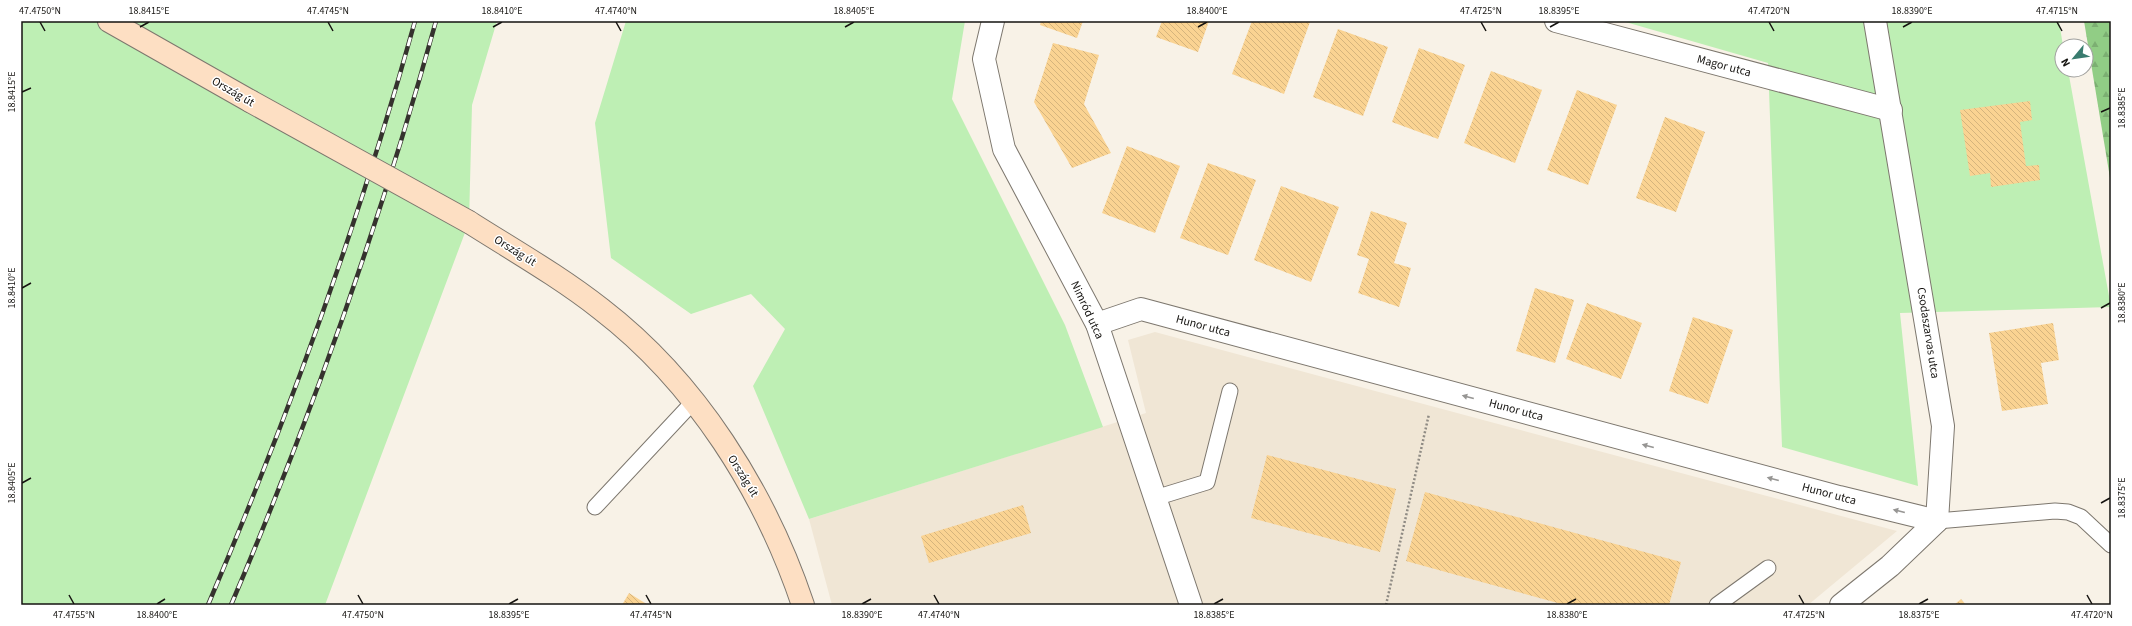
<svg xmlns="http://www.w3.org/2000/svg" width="2132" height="626" font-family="'Source Sans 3',sans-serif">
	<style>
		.built { fill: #f0e6d5 }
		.grass { fill: #beefb4 }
		.forest { fill: url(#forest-firs) }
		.building { fill: url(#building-back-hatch) }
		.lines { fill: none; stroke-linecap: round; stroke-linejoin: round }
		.lane-casing { stroke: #7d776e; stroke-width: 17 }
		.street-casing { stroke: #7d776e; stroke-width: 24 }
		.secondary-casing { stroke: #7d776e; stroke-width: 24 }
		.path { stroke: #8f8b84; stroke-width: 2.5; stroke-dasharray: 2 2; stroke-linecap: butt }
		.lane { stroke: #fff; stroke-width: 15 }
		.street { stroke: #fff; stroke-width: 22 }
		.secondary { stroke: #fddfc3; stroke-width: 22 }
		.rail-casing { stroke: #35322e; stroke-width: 4.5 }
		.rail { stroke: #fff; stroke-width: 3; stroke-dasharray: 9; stroke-linecap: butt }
		.secondary-bridge-casing { stroke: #7d776e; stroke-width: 24; stroke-linecap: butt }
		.secondary-bridge { stroke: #fddfc3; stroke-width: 22 }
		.oneway { fill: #969593 }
		.ticks { fill: none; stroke: #151310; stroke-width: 1.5 }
		.labels { text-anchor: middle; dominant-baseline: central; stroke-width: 3; stroke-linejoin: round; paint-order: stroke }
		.street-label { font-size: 12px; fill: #151310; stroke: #fff }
		.neatline { fill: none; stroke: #151310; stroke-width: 1.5 }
		.ticks-label { font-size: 10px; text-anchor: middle; fill: #151310 }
	</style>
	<defs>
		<pattern id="forest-firs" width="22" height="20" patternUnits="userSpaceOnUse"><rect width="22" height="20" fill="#91cd85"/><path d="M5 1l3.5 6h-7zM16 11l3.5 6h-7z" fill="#7caf72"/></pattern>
		<pattern id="building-back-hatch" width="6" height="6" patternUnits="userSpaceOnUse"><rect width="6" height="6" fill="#fad392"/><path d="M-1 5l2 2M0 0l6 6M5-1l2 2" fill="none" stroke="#d5b47d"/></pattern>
	</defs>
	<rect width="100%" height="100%" fill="#f8f2e7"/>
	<polygon class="built" points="1155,332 1897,531 1808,605 832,605 809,519 1146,413 1128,340"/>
	<g class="grass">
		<polygon points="21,21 497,21 472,105 469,222 325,605 21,605"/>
		<polygon points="626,21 965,21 952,99 1065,325 1103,427 809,519 753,386 785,329 751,294 691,314 611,258 595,123"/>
		<polygon points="1622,21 2059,21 2063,46 2062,70 2068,70 2111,307 1900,313 1918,486 1782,447 1768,63"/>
	</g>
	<polygon class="forest" points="2084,21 2111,21 2111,184"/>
	<g class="building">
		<polygon points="1041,21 1083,21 1077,38 1040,25"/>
		<polygon points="1162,21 1209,21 1198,52 1156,37"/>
		<polygon points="1252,21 1310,22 1284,94 1232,74"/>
		<polygon points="1338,29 1388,47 1363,116 1313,97"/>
		<polygon points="1053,43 1099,55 1084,104 1111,153 1072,168 1034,102"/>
		<polygon points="1419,48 1465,65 1438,139 1392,122"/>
		<polygon points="1491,71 1542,90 1515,163 1464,143"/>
		<polygon points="1577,90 1617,105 1588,185 1547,170"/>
		<polygon points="2030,101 2032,120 2020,122 2026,166 2039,165 2040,180 1991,187 1990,173 1970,176 1960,110"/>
		<polygon points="1665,117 1705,132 1676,212 1636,198"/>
		<polygon points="1127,146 1180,166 1155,233 1102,213"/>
		<polygon points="1208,163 1256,180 1228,255 1180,238"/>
		<polygon points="1281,186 1339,207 1311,282 1254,260"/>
		<polygon points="1371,211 1407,223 1394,263 1411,268 1399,307 1358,293 1369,259 1357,255"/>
		<polygon points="1535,288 1574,300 1555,363 1516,351"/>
		<polygon points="1587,303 1642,323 1621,379 1566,359"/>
		<polygon points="1693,317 1733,330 1708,404 1669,391"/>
		<polygon points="2053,323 2059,360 2041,363 2048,404 2002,411 1989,333"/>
		<polygon points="1267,455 1396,489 1380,552 1251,518"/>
		<polygon points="1425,492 1681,562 1669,605 1565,605 1406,561"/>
		<polygon points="1023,505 1031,533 929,563 921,536"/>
		<polygon points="629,593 648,605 622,605"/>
		<polygon points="1961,599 1966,605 1954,605"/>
	</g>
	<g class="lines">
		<g class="lane-casing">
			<g id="lane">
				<polyline points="1155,498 1207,482 1230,391"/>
				<polyline points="595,507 694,401"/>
				<polyline points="1937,521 2055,511 2068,512 2081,517 2111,545"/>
				<polyline points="1717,605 1768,568"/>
			</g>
		</g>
		<g class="street-casing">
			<g id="street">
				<polyline points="993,21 984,59 1004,149 1097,324 1191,605"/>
				<polyline points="1556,21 1891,110"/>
				<polyline points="1097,324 1141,309 1839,497 1937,521"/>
				<polyline points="1841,605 1890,566 1937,521 1943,426 1875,21"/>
			</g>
		</g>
		<g class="secondary-casing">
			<g id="secondary">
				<polyline points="109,21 250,101"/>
				<path d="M 469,222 C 513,250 559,276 601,309 C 696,382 765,492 803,605"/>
			</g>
		</g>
		<polyline class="path" points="1386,605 1429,414"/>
		<use href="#lane" class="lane"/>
		<use href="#street" class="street"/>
		<use href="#secondary" class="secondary"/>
		<g class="rail-casing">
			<g id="rail">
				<path d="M 208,605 C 289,415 360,220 415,21"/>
				<path d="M 231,605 C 312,415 381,220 436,21"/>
			</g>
		</g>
		<use href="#rail" class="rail"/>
		<g class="secondary-bridge-casing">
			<polyline id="secondary-bridge" points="250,101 469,222"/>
		</g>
		<use href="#secondary-bridge" class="secondary-bridge"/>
	</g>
	<defs><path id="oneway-solid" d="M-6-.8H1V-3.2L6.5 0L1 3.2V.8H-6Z"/></defs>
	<g class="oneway">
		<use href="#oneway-solid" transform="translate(1468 397) rotate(-165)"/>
		<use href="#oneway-solid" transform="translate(1648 446) rotate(-165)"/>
		<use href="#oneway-solid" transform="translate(1773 479) rotate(-165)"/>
		<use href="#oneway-solid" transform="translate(1899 511) rotate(-166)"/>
	</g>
	<path class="ticks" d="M 40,22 L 45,31M 328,22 L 333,31M 616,22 L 621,31M 1481,22 L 1486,31M 1769,22 L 1774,31M 2057,22 L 2062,31M 140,27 L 149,22M 493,27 L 502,22M 845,27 L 854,22M 1198,27 L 1207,22M 1550,27 L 1559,22M 1903,27 L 1912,22M 22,92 L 31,88M 2101,112 L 2110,108M 22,288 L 31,283M 2101,308 L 2110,303M 22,483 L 31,478M 2101,503 L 2110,498M 69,595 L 74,604M 358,595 L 363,604M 646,595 L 651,604M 934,595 L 939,604M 1799,595 L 1804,604M 2087,595 L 2092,604M 157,604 L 165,599M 509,604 L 518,599M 862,604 L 871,599M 1214,604 L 1223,599M 1567,604 L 1576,599M 1919,604 L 1928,599"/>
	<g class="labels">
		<g class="street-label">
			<text transform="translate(1724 66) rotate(15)">Magor utca</text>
			<text transform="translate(233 92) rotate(30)">Ország út</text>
			<text transform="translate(515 251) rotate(32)">Ország út</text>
			<text transform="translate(1087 310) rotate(65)">Nimród utca</text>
			<text transform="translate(1203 326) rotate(15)">Hunor utca</text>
			<text transform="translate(1928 333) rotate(81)">Csodaszarvas utca</text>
			<text transform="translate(1516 410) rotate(15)">Hunor utca</text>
			<text transform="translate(743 476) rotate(58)">Ország út</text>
			<text transform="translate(1829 494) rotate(15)">Hunor utca</text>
		</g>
	</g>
	<rect width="2132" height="626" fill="none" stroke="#ffffff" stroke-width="44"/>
	<g transform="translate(2074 58) rotate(241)"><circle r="19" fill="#ffffff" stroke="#a1a19f"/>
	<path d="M0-3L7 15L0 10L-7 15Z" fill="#397c6f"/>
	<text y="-6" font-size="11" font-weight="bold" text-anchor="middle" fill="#151310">N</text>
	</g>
	<rect x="22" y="22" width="2088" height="582" class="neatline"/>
	<g class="ticks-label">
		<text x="40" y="14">47.4750°N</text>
		<text x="149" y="14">18.8415°E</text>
		<text x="328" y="14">47.4745°N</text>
		<text x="502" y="14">18.8410°E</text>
		<text x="616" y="14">47.4740°N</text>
		<text x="854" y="14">18.8405°E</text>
		<text x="1207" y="14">18.8400°E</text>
		<text x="1481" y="14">47.4725°N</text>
		<text x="1559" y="14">18.8395°E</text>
		<text x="1769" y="14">47.4720°N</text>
		<text x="1912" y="14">18.8390°E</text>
		<text x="2057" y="14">47.4715°N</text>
		<text transform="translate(11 92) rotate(-90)" y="4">18.8415°E</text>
		<text transform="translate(2121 108) rotate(-90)" y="4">18.8385°E</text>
		<text transform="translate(11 288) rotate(-90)" y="4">18.8410°E</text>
		<text transform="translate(2121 303) rotate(-90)" y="4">18.8380°E</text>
		<text transform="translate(11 483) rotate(-90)" y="4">18.8405°E</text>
		<text transform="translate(2121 498) rotate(-90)" y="4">18.8375°E</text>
		<text x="74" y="618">47.4755°N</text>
		<text x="157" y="618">18.8400°E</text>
		<text x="363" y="618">47.4750°N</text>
		<text x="509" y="618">18.8395°E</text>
		<text x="651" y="618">47.4745°N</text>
		<text x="862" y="618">18.8390°E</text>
		<text x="939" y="618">47.4740°N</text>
		<text x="1214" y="618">18.8385°E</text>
		<text x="1567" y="618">18.8380°E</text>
		<text x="1804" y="618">47.4725°N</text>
		<text x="1919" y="618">18.8375°E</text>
		<text x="2092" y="618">47.4720°N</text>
	</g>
</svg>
